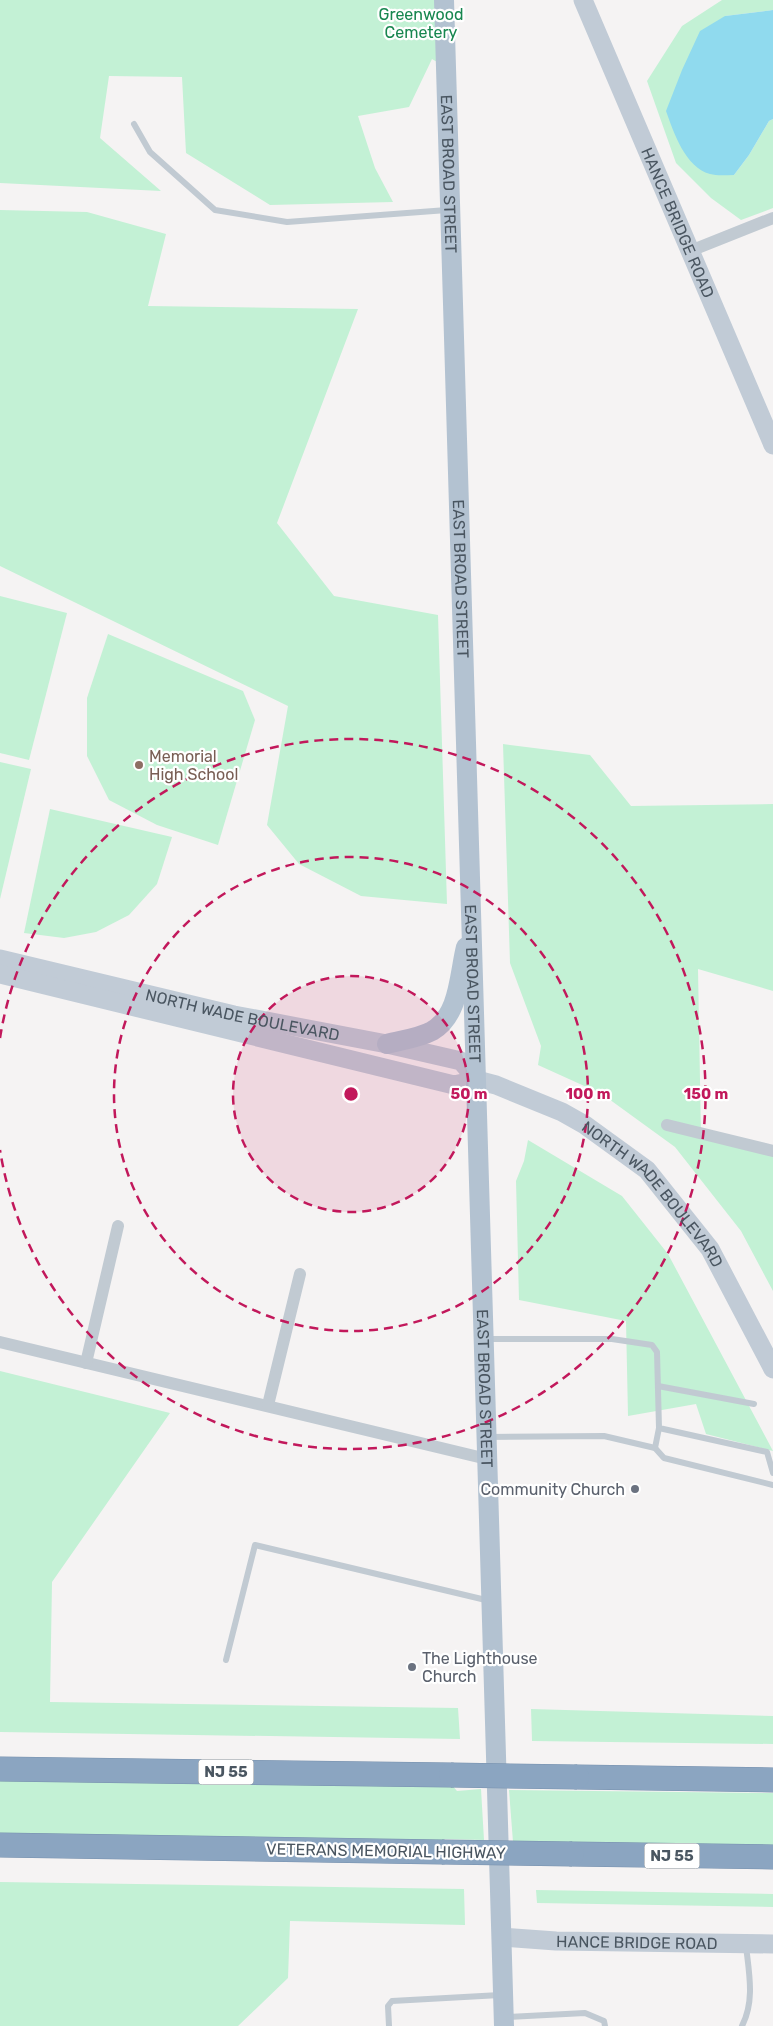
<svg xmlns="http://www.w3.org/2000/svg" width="773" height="2026" font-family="Rubik,sans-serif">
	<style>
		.green { fill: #c3f1d5 }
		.water { fill: #90daee }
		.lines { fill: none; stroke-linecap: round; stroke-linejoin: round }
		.highway-casing { stroke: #7690ad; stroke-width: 25 }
		.lane { stroke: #c1cad2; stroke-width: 6 }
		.street { stroke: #c1cad2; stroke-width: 12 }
		.secondary { stroke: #c1cbd6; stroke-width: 19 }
		.primary { stroke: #b3c2d1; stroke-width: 20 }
		.highway { stroke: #8ba5c1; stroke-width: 24 }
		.highway-bridge-casing { stroke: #7690ad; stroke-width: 25; stroke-linecap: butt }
		.highway-bridge { stroke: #8ba5c1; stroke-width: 24 }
		.ring { fill: none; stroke: #c2185b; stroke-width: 2.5; stroke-dasharray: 9 6 }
		.education-dot { fill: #8d6e63; stroke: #fff; stroke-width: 2 }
		.worship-dot { fill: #6b7280; stroke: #fff; stroke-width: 2 }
		.labels { text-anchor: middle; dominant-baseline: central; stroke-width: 4.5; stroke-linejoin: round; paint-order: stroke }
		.shield { fill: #fff; stroke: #808990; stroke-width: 1 }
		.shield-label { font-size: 15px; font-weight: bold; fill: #4a5661 }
		.park-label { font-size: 16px; fill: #17864f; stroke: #fff }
		.street-label { font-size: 16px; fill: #4a5661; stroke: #fff }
		.education-label { font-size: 16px; fill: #785e54; stroke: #fff; text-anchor: start }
		.worship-label { font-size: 16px; fill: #5b616d; stroke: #fff; text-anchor: end }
		.centre { fill: #c2185b; stroke: #fff; stroke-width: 2.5 }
		.ring-label { font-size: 15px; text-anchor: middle; font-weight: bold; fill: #c2185b; stroke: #fff; stroke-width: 4.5; stroke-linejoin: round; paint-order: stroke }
	</style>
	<rect width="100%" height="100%" fill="#f5f3f3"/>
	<g class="green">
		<polygon points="0,0 444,0 447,68 432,59 409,107 358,116 375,168 393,202 270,205 186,153 182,77 109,76 100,138 161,191 0,183"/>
		<polygon points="722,0 773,0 773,10 725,16 734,175 749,155 769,121 773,119 773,208 741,220 711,198 676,163 647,81 682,26"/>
		<polygon points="0,210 87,212 166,234 148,306 358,309 277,523 334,596 438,615 447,904 361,896 299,864 267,825 288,706 0,566"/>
		<polygon points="0,596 67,613 29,760 0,753"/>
		<polygon points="108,634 243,691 255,720 218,845 157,825 109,800 87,756 87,698"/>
		<polygon points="503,744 590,755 631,806 773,804 773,991 698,969 701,1136 773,1153 773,1291 741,1231 675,1147 602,1094 538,1065 541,1046 510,963"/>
		<polygon points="0,762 31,769 0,899"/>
		<polygon points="50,809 172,837 157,884 129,915 96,932 64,938 24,933"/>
		<polygon points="528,1140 622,1196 668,1254 773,1451 706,1434 696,1404 628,1416 626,1321 519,1300 516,1181 524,1161"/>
		<polygon points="0,1371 170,1413 52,1582 50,1702 458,1708 460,1739 0,1732"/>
		<polygon points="531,1709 773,1716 773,1744 532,1741"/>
		<polygon points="0,1778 451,1784 457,1791 481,1789 484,1840 444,1839 442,1844 0,1837"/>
		<polygon points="509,1790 773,1793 773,1845 513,1842"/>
		<polygon points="0,1882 464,1889 465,1925 290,1921 288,1978 238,2026 0,2026"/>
		<polygon points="536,1890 773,1894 773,1907 537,1903"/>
	</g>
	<path class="water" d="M 773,10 L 773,119 L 769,121 L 749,155 L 734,175 C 726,175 717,176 710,174 C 685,167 674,133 666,111 L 682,70 L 700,31 L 725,16 Z"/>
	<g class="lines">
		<g class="highway-casing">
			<g id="highway">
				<polyline points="0,1769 451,1775"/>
				<polyline points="577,1777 773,1780"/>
				<polyline points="0,1845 442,1852"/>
				<polyline points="572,1854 773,1857"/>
			</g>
		</g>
		<g class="lane">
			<polyline points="134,124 150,152 215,210 287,222 447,210"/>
			<polyline points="485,1339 612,1339 652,1345 657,1352 659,1428 767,1452 773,1473"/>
			<polyline points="658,1386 754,1404"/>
			<polyline points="488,1437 604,1436 655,1448 664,1458 773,1485"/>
			<polyline points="655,1448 659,1428"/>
			<polyline points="226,1660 255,1545 490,1601"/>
			<polyline points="507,2017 585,2013 604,2021 605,2026"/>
			<polyline points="389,2026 388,2006 392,2001 500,1995"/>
			<path d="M 742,2026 C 755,2001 749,1973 746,1946"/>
		</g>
		<g class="street">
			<polyline points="690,251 773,218"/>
			<polyline points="667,1125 773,1151"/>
			<polyline points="0,1342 487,1459"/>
			<polyline points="86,1363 118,1226"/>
			<polyline points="268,1405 300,1274"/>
		</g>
		<g class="secondary">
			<path id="s1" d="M 583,0 L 773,445"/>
			<path id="s2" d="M 0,959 L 234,1015 L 387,1044 L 461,1061 L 477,1080"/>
			<path id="s3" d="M 0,974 L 454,1085 L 477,1080 L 496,1085 L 562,1112 L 585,1125 L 647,1170 L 710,1249 L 773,1369"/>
			<path id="s4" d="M 502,1937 L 556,1941 L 773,1944"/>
		</g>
		<g class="primary">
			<path id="s5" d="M 444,0 L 504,2026"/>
			<path d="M 387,1044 C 402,1040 419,1038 432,1031 C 460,1015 459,974 466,947"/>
		</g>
		<use href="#highway" class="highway"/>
		<g class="highway-bridge-casing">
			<g id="highway-bridge">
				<polyline points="451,1775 577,1777"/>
				<polyline points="442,1852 572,1854"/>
			</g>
		</g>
		<use href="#highway-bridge" class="highway-bridge"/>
	</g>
	<circle cx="351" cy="1094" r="118" fill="#c2185b" fill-opacity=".12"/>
	<g class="ring">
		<circle cx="351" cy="1094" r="118"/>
		<circle cx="351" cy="1094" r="237"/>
		<path d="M0 1038A355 355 0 1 1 0 1150"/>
	</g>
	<circle class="education-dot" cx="139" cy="765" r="5"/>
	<g class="worship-dot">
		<circle cx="635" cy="1489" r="5"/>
		<circle cx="412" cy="1667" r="5"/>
	</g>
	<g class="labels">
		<g class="shield">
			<rect x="198.5" y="1759.5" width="55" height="25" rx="4"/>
			<rect x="644.5" y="1843.5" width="55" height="25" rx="4"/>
		</g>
		<g class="shield-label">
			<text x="226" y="1772">NJ 55</text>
			<text x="672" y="1856">NJ 55</text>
		</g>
		<g class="park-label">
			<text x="421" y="14">Greenwood<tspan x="421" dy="18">Cemetery</tspan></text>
		</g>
		<g class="street-label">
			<text stroke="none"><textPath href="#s5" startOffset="174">EAST BROAD STREET</textPath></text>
			<text stroke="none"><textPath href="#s1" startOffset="242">HANCE BRIDGE ROAD</textPath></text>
			<text stroke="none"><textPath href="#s5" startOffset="579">EAST BROAD STREET</textPath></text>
			<text stroke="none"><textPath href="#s5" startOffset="984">EAST BROAD STREET</textPath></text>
			<text stroke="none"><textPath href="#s2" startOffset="249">NORTH WADE BOULEVARD</textPath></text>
			<text stroke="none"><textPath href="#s3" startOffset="706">NORTH WADE BOULEVARD</textPath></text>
			<text stroke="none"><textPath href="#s5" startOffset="1389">EAST BROAD STREET</textPath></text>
			<text transform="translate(386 1851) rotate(1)">VETERANS MEMORIAL HIGHWAY</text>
			<text stroke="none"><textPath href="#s4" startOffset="135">HANCE BRIDGE ROAD</textPath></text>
		</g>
		<g class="education-label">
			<text x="149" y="756">Memorial<tspan x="149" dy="18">High School</tspan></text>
		</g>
		<g class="worship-label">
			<text x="625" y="1489">Community Church</text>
			<text x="422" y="1658" text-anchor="start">The Lighthouse<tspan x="422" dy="18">Church</tspan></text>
		</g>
	</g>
	<circle cx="351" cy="1094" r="8" class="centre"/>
	<g class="ring-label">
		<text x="469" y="1099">50 m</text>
		<text x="588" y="1099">100 m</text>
		<text x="706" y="1099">150 m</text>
	</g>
</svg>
